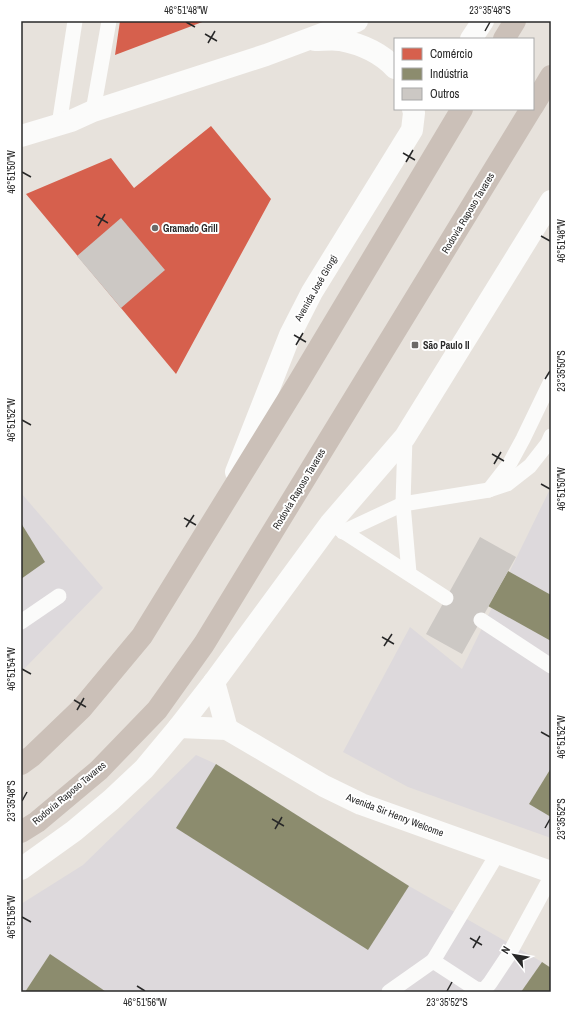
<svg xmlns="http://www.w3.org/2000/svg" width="572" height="1013" font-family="'Archivo Narrow',sans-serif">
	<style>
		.industrial { fill: #ddd9dc }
		.shops { fill: #d6604d }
		.industry { fill: #8c8c6e }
		.building { fill: #ccc8c4 }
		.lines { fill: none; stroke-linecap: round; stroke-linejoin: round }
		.service { stroke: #fbfbfa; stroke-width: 15 }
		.minor { stroke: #fbfbfa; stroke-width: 22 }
		.tertiary { stroke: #fbfbfa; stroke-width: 22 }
		.motorway { stroke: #cbc0b8; stroke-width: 22 }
		.ticks { fill: none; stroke: #282828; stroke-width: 1.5 }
		.poi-dot { fill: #6b6967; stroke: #fff; stroke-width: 1.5 }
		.labels { text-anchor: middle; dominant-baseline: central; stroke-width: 4; stroke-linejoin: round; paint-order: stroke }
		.street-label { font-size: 10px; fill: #282828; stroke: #fff }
		.poi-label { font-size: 10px; font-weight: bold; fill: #282828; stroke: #fff; text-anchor: start }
		.neatline { fill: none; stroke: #282828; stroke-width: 1.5 }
		.ticks-label { font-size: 10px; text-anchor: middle; fill: #282828 }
	</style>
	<rect width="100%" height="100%" fill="#e7e2dc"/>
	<g class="industrial">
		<polygon points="551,487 551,838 408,787 343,752 410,627 462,669"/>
		<polygon points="21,493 103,588 21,672"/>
		<polygon points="196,755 216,764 409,886 542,962 551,969 551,992 21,992 21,904 83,865"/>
	</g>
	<g class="shops">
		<polygon points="120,21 205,21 115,55"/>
		<polygon points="211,126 271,199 176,374 26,194 111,158 134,188"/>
	</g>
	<g class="industry">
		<polygon points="21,523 45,562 21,579"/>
		<polygon points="508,571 551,595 551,641 488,606"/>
		<polygon points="216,764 409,886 368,950 176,828"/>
		<polygon points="551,768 551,817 529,804"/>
		<polygon points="50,954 102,989 106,992 25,992"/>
		<polygon points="542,962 551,968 551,992 521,992"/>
	</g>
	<g class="building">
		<polygon points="121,218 165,270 121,308 77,256"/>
		<polygon points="480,537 516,557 462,654 426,634"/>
	</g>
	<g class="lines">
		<g class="service">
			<polyline points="93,111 109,21"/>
			<polyline points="59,125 75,21"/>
			<polyline points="405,437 403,504 409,573"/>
			<polyline points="489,490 510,463 523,439 551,381"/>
			<polyline points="338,528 446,598"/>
			<polyline points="343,532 403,504 489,490 507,484 530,466 548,443 551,436"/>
			<polyline points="481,620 551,666"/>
			<polyline points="21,622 59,596"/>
			<polyline points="433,961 498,853"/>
			<polyline points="389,992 433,961 476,989 484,990 490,983 508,956 551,877"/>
		</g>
		<g class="minor">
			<polyline points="214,682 227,729"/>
			<polyline points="179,727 227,729 324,786 361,804 551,872"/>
		</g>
		<g class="tertiary">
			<polyline points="471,39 483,21"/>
			<path d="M 315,40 C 323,40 333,39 340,40 C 361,44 380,52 395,68"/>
			<polyline points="21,136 71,121 93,111 266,55 357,21"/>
			<polyline points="236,472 290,335 312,292 412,130 414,113 413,109"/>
			<polyline points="21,869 74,831 111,800 144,769 179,727 214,682 330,524 405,437 551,201"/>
		</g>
		<g class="motorway">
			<polyline points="504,39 515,21"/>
			<polyline points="533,106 551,76"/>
			<polyline points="21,764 32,756 82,708 142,636 298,383 462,109"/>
			<polyline points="21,832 37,822 99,770 157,710 204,644 531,109"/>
		</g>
	</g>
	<path class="ticks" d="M 186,22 L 195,27M 485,31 L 490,22M 205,34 L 217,41M 208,43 L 215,31M 403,153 L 415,160M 406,162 L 413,150M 22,172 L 31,177M 96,216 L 108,223M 98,226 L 105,214M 541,236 L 550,241M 294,335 L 306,342M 296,345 L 303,333M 545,379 L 550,371M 22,420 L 31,425M 492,454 L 504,461M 494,464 L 501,452M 541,484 L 550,489M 184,518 L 196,525M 186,527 L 194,515M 382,637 L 394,644M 384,646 L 392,634M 22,669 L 31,674M 74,700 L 86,707M 77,710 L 84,698M 541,732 L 550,737M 22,801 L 27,792M 272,819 L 284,826M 545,828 L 550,819M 275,829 L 282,817M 22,917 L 31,922M 470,938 L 482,945M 473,948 L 480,936M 137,986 L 145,991M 447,991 L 452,982"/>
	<g class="poi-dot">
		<circle cx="155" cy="228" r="4"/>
		<rect x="411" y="341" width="8" height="8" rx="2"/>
	</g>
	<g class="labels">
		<g class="street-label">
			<text transform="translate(468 213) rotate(-59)">Rodovia Raposo Tavares</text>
			<text transform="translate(316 288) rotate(-60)">Avenida José Giorgi</text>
			<text transform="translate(299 489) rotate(-59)">Rodovia Raposo Tavares</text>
			<text transform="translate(69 793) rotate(-40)">Rodovia Raposo Tavares</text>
			<text transform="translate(395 815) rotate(21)">Avenida Sir Henry Welcome</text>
		</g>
		<g class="poi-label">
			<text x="163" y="228">Gramado Grill</text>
			<text x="423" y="345">São Paulo II</text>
		</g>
	</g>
	<rect width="572" height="1013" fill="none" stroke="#ffffff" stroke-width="44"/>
	<rect x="394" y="38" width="140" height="72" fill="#ffffff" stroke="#a9a9a9"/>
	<rect x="402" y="48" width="20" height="12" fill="#d6604d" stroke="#a9a9a9"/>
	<text x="430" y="58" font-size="12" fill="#282828">Comércio</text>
	<rect x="402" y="68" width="20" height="12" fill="#8c8c6e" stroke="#a9a9a9"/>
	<text x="430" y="78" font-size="12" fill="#282828">Indústria</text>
	<rect x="402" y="88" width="20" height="12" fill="#ccc8c4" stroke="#a9a9a9"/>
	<text x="430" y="98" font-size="12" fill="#282828">Outros</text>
	<g transform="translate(514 955) rotate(301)" stroke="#ffffff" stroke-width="3" paint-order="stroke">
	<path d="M0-3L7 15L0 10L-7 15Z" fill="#282828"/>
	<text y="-6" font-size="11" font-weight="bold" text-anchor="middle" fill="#282828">N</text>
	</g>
	<rect x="22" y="22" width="528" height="969" class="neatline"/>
	<g class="ticks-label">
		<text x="186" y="14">46°51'48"W</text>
		<text x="490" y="14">23°35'48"S</text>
		<text transform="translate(11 172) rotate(-90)" y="4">46°51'50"W</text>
		<text transform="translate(561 241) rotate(-90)" y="4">46°51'48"W</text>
		<text transform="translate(561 371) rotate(-90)" y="4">23°35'50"S</text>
		<text transform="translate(11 420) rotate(-90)" y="4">46°51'52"W</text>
		<text transform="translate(561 489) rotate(-90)" y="4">46°51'50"W</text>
		<text transform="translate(11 669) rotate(-90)" y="4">46°51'54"W</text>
		<text transform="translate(561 737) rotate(-90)" y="4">46°51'52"W</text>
		<text transform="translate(11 801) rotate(-90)" y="4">23°35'48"S</text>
		<text transform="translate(561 819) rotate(-90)" y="4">23°35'52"S</text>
		<text transform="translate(11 917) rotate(-90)" y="4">46°51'56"W</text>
		<text x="145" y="1006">46°51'56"W</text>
		<text x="447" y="1006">23°35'52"S</text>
	</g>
</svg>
